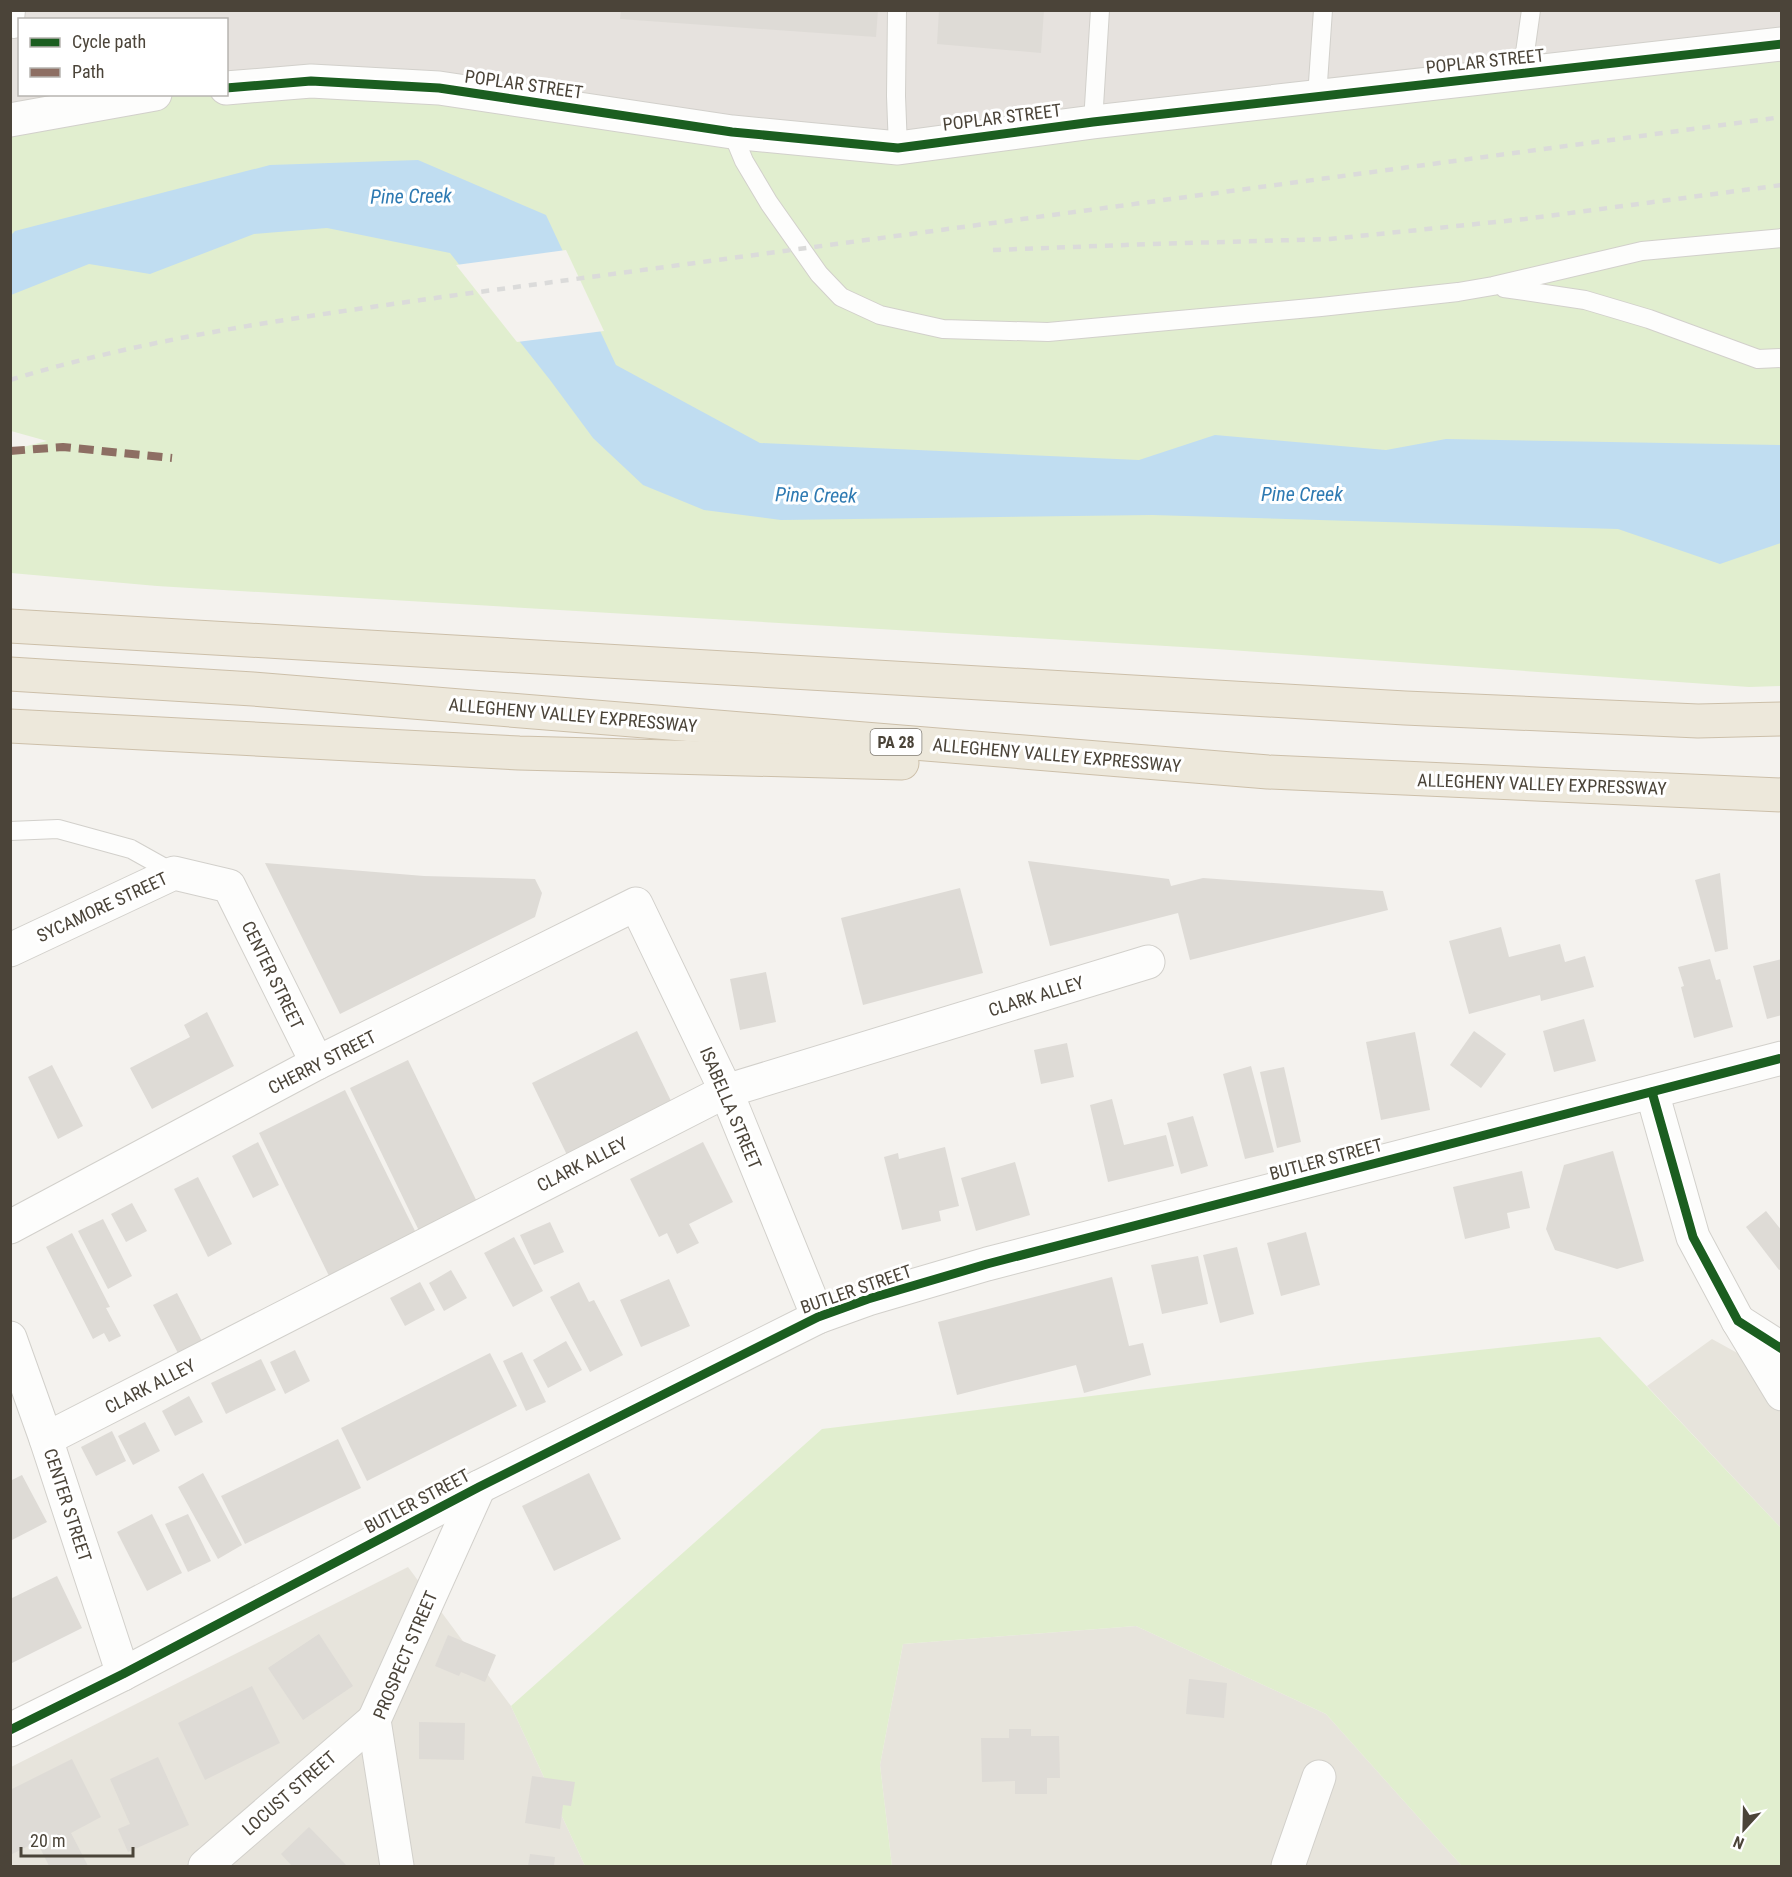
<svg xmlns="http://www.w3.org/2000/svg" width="1792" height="1877" font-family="'Roboto Condensed',sans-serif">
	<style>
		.residential { fill: #e7e4dc }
		.industrial { fill: #e6e2de; fill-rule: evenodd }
		.green { fill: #e1eecf }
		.water { fill: #c0ddf1 }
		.pier { fill: #f4f2ee }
		.building { fill: #dedbd6 }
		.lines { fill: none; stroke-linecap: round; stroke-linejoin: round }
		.service-casing { stroke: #d2d0cb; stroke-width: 20 }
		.minor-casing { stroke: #d2d0cb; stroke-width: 35 }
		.tertiary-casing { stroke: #d2d0cb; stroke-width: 35 }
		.motorway-casing { stroke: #ccbfa9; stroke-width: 35 }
		.service { stroke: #fdfdfc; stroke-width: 18 }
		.minor { stroke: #fdfdfc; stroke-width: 33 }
		.tertiary { stroke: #fdfdfc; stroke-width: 33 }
		.motorway { stroke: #ede8db; stroke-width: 33 }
		.rail { stroke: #dbdbda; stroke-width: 4.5; stroke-dasharray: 8 8; stroke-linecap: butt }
		.quiet { stroke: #8d6e63; stroke-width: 8; stroke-dasharray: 15 8; stroke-linecap: butt }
		.cycleway-casing { stroke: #fff; stroke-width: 13 }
		.cycleway { stroke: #1b5e20; stroke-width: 9 }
		.labels { text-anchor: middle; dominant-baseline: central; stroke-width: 6; stroke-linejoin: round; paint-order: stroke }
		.shield { fill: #fff; stroke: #817c74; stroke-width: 1.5 }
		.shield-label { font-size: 16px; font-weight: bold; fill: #4b4439 }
		.street-label { font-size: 18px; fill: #4b4439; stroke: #fff }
		.water-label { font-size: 20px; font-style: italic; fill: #2e7ab2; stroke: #fff }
	</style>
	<rect width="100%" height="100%" fill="#f4f2ee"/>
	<g class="residential">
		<polygon points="1712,1339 1781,1377 1781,1528 1647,1386"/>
		<polygon points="408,1567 511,1706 585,1866 11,1866 11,1767"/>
		<polygon points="1136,1626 1326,1714 1462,1866 892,1866 880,1765 903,1644"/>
	</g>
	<path class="industrial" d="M 1781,10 L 1782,72 L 1138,146 L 11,143 L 10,11 ZM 20,20 L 226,20 L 226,94 L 20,94 Z"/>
	<g class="green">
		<polygon points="1781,44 1781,686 1749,687 1216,649 157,586 11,573 11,450 47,441 11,431 10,120 155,95 226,94 311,81 898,148"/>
		<polygon points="1600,1337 1781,1528 1781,1866 1462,1866 1326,1714 1136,1626 903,1644 880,1765 892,1866 585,1866 511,1706 822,1429 1367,1362"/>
	</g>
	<polygon class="water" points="418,160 546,215 616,365 760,443 1139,460 1215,435 1386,450 1446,439 1781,445 1781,543 1720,564 1618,529 1152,515 781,520 704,510 643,485 593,438 550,380 450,253 327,228 254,234 150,274 89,264 11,295 10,236 15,231 270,165"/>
	<polygon class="pier" points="566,250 604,331 517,342 456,265"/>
	<g class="building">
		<polygon points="621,10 878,10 876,37 620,19"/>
		<polygon points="939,10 1044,10 1041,53 937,44"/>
		<polygon points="1028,861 1169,879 1171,886 1203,878 1383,891 1388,910 1190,960 1178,913 1050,946"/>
		<polygon points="265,863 424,876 535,879 542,893 535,917 340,1014"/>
		<polygon points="1720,873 1728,949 1715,952 1695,880"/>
		<polygon points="960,888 983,973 863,1005 841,918"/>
		<polygon points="1501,927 1509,957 1560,944 1565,962 1585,956 1594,987 1541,1001 1540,995 1469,1014 1449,941"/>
		<polygon points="1710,959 1716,980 1720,979 1733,1027 1694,1038 1681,987 1684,986 1678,967"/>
		<polygon points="1782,959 1782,1015 1767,1019 1753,966"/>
		<polygon points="766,972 776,1022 740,1030 730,979"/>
		<polygon points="207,1012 234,1066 152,1109 130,1068 190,1037 184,1025"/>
		<polygon points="1584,1019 1596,1061 1554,1072 1543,1031"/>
		<polygon points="637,1031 673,1105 568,1157 532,1083"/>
		<polygon points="1474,1031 1506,1054 1481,1088 1450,1065"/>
		<polygon points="1415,1032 1430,1110 1381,1120 1366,1042"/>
		<polygon points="1067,1043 1074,1077 1041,1084 1034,1050"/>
		<polygon points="408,1060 480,1208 422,1237 350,1088"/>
		<polygon points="52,1065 83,1126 58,1139 28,1077"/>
		<polygon points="1251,1066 1274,1152 1245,1159 1223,1074"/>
		<polygon points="1284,1067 1301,1142 1277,1148 1260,1072"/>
		<polygon points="345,1090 419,1239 332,1282 259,1133"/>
		<polygon points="1112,1099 1124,1145 1166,1135 1174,1166 1108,1182 1090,1105"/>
		<polygon points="1193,1116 1208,1166 1181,1174 1167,1123"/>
		<polygon points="258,1142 279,1185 253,1198 232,1156"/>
		<polygon points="703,1142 733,1202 689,1224 699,1243 677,1254 667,1233 659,1237 630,1179"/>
		<polygon points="945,1147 959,1206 939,1211 941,1221 902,1230 884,1157 898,1153 899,1159"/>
		<polygon points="1613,1151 1644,1261 1617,1269 1555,1250 1546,1229 1564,1165"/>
		<polygon points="1015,1162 1030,1215 976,1231 961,1178"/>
		<polygon points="1522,1171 1530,1208 1507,1213 1510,1228 1465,1239 1453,1187"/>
		<polygon points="198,1177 232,1244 208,1257 174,1189"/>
		<polygon points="132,1203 147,1231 126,1242 111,1214"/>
		<polygon points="1766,1211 1782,1231 1782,1269 1779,1270 1746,1227"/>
		<polygon points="103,1219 132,1276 108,1289 78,1231"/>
		<polygon points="550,1222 564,1252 534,1265 520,1235"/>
		<polygon points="1306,1232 1320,1285 1281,1296 1267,1243"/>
		<polygon points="72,1233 110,1307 106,1308 121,1336 109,1342 104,1333 93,1339 46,1247"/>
		<polygon points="514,1237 543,1291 513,1307 484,1253"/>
		<polygon points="1237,1247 1254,1314 1220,1323 1203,1255"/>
		<polygon points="1198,1256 1208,1304 1162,1314 1151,1265"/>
		<polygon points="451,1270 467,1298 444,1311 429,1283"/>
		<polygon points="1112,1277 1129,1346 1143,1343 1151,1375 1084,1393 1076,1365 957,1395 938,1322"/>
		<polygon points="669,1279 690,1326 641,1347 620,1300"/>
		<polygon points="420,1282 435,1310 405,1326 390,1298"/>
		<polygon points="579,1282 589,1302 594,1300 623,1355 590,1372 550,1297"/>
		<polygon points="177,1293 204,1345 180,1357 153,1305"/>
		<polygon points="566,1341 582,1370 548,1388 533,1360"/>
		<polygon points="295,1350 310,1381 285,1394 270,1362"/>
		<polygon points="522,1352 546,1402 526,1411 503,1361"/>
		<polygon points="490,1353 517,1406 367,1481 341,1428"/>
		<polygon points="261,1359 276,1390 226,1414 211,1383"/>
		<polygon points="189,1396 203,1422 175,1436 162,1411"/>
		<polygon points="145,1422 160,1451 133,1465 118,1436"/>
		<polygon points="112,1431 126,1461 96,1476 81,1447"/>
		<polygon points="338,1439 361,1488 245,1544 221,1496"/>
		<polygon points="203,1473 242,1545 218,1559 178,1487"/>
		<polygon points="589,1473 621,1539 554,1571 522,1506"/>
		<polygon points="22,1475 47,1522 10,1541 10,1481"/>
		<polygon points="152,1514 182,1573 147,1591 117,1532"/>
		<polygon points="188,1514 211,1561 188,1572 165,1524"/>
		<polygon points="57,1576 82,1628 10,1664 10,1599"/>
		<polygon points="319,1634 353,1686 303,1720 268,1668"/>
		<polygon points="448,1635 496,1655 485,1682 461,1672 459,1676 435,1666"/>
		<polygon points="1189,1679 1227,1683 1224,1718 1186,1714"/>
		<polygon points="252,1686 280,1743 205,1780 178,1723"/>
		<polygon points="419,1722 465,1723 464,1760 419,1759"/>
		<polygon points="1009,1729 1031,1729 1031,1736 1059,1736 1060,1778 1047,1778 1047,1794 1015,1794 1015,1781 982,1782 981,1738 1009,1738"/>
		<polygon points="158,1757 189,1825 128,1852 118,1829 130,1824 110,1779"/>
		<polygon points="72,1759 101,1817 71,1833 88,1866 49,1866 37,1842 10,1855 10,1790"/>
		<polygon points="532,1776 575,1782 571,1806 563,1805 560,1829 525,1823"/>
		<polygon points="309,1827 347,1866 292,1866 281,1854"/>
		<polygon points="530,1854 555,1857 554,1866 528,1866"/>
	</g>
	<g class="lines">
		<g class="service-casing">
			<g id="service">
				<polyline points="897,10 896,96 898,148"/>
				<polyline points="14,29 16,10"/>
				<polyline points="1522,74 1531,10"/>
				<polyline points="1317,97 1323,10"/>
				<polyline points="1093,122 1100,10"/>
				<polyline points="732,132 744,161 769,203 819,274 841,297 880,315 943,329 1048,332 1321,307 1458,292 1493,286 1642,251 1782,238"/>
				<polyline points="1504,288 1585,300 1649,319 1758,359 1782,358"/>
				<polyline points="10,831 58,829 131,849 174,873"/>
			</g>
		</g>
		<g class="minor-casing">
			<g id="minor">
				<polyline points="226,88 311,81 439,88 732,132 898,148 1093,122 1782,44"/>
				<polyline points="10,120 155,94"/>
				<polyline points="10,950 174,873 229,886 317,1063"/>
				<polyline points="10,1227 317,1063 636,904 726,1091 818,1317"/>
				<polyline points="1738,1321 1782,1349"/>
				<polyline points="10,1338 46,1439 123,1674"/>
				<polyline points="46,1439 726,1091 1148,962"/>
				<polyline points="205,1866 374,1720"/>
				<polyline points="397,1866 374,1720 479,1487"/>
				<polyline points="1288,1866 1319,1777"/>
			</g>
		</g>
		<g class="tertiary-casing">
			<g id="tertiary">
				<polyline points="1652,1092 1693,1237 1738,1321 1782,1394"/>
				<polyline points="10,1730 123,1674 479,1487 818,1317 868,1299 987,1264 1782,1058"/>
			</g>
		</g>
		<g class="motorway-casing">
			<g id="motorway">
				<polyline points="10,626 1405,708 1698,721 1782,719"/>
				<polyline points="10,674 253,689 1268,772 1782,795"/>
				<polyline points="10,726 519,753 902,763"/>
			</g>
		</g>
		<use href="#service" class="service"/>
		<use href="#minor" class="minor"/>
		<use href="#tertiary" class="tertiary"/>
		<use href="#motorway" class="motorway"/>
		<g class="rail">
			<polyline points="993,250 1151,244 1330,239 1525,219 1782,185"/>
			<path d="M 10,380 C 153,336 302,317 449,296 L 1782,117"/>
		</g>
		<polyline class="quiet" points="10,451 63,447 172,458"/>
		<g class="cycleway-casing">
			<g id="cycleway">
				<polyline points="226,88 311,81 439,88 732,132 898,148 1093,122 1782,44"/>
				<polyline points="1652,1092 1693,1237 1738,1321 1782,1349"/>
				<polyline points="10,1730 123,1674 479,1487 818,1317 868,1299 987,1264 1782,1058"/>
			</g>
		</g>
		<use href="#cycleway" class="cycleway"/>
	</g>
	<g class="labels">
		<rect class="shield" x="870.5" y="729" width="51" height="26" rx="4.5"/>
		<g class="shield-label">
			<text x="896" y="742">PA 28</text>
		</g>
		<g class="street-label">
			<text transform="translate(1485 61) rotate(-6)">POPLAR STREET</text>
			<text transform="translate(524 84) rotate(8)">POPLAR STREET</text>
			<text transform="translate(1002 117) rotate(-7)">POPLAR STREET</text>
			<text transform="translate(573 715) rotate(5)">ALLEGHENY VALLEY EXPRESSWAY</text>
			<text transform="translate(1057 755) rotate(5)">ALLEGHENY VALLEY EXPRESSWAY</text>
			<text transform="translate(1542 784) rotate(2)">ALLEGHENY VALLEY EXPRESSWAY</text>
			<text transform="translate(102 907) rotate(-25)">SYCAMORE STREET</text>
			<text transform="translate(273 975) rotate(64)">CENTER STREET</text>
			<text transform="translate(1036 996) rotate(-17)">CLARK ALLEY</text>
			<text transform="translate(322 1062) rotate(-27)">CHERRY STREET</text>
			<text transform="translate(731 1108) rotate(67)">ISABELLA STREET</text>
			<text transform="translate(1326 1159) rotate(-15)">BUTLER STREET</text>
			<text transform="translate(582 1164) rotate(-27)">CLARK ALLEY</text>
			<text transform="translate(856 1289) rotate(-19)">BUTLER STREET</text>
			<text transform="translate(150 1386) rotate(-27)">CLARK ALLEY</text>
			<text transform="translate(417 1501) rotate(-28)">BUTLER STREET</text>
			<text transform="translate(68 1505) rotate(72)">CENTER STREET</text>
			<text transform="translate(405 1655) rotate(-67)">PROSPECT STREET</text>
			<text transform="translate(289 1793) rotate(-41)">LOCUST STREET</text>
		</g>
		<g class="water-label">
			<text transform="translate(411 196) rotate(-1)">Pine Creek</text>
			<text x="1302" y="494">Pine Creek</text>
			<text transform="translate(816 495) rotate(1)">Pine Creek</text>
		</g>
	</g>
	<rect width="1792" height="1877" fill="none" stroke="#4b4439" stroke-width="24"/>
	<rect x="18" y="18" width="210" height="78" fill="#ffffff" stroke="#b7b4b0" stroke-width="1.5"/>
	<rect x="30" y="38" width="30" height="9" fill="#1b5e20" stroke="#b7b4b0" stroke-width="1.5"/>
	<text x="72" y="48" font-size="18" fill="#4b4439">Cycle path</text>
	<rect x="30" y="68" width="30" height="9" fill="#8d6e63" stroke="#b7b4b0" stroke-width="1.5"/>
	<text x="72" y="78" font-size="18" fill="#4b4439">Path</text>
	<g transform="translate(1744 1829) rotate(202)" stroke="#ffffff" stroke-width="4.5" paint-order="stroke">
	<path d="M0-4.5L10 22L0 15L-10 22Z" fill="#4b4439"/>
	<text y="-9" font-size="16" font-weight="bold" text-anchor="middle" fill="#4b4439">N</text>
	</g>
	<path d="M21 1847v9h112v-9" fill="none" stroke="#4b4439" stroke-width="3"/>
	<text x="30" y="1847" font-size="18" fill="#4b4439" stroke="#ffffff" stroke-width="4.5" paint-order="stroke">20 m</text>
</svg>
